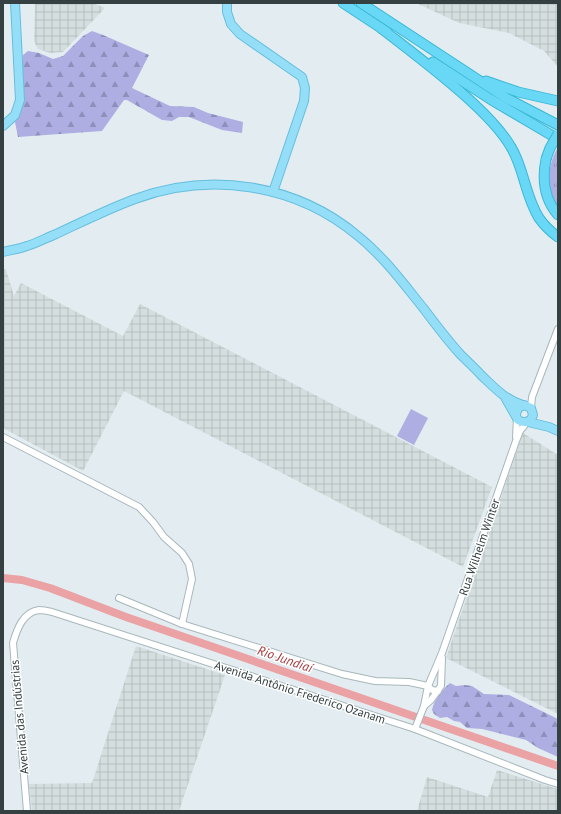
<svg xmlns="http://www.w3.org/2000/svg" width="561" height="814" font-family="'PT Sans',sans-serif">
	<style>
		.industrial { fill: url(#industrial-grid) }
		.grass { fill: url(#grass-tufts) }
		.forest { fill: url(#forest-firs) }
		.pitch { fill: #aeaee3 }
		.lines { fill: none; stroke-linecap: round; stroke-linejoin: round }
		.river { stroke: #eba2a5; stroke-width: 8 }
		.minor-casing { stroke: #a7b7bb; stroke-width: 8 }
		.major-casing { stroke: #66bedc; stroke-width: 10 }
		.highway-casing { stroke: #3ab8d4; stroke-width: 11 }
		.minor { stroke: #fff; stroke-width: 6 }
		.major { stroke: #95def8; stroke-width: 8 }
		.highway { stroke: #69d7f6; stroke-width: 9 }
		.highway-bridge-casing { stroke: #3ab8d4; stroke-width: 11; stroke-linecap: butt }
		.highway-bridge { stroke: #69d7f6; stroke-width: 9 }
		.labels { text-anchor: middle; dominant-baseline: central; stroke-width: 3; stroke-linejoin: round; paint-order: stroke }
		.street-label { font-size: 12px; fill: #344042; stroke: #fff }
		.water-label { font-size: 13px; font-style: italic; fill: #a73437; stroke: #fff }
	</style>
	<defs>
		<pattern id="industrial-grid" width="8" height="8" patternUnits="userSpaceOnUse"><rect width="8" height="8" fill="#d5dedf"/><path d="M0 4h8M4 0v8" fill="none" stroke="#b7c0c1"/></pattern>
		<pattern id="grass-tufts" width="24" height="20" patternUnits="userSpaceOnUse"><rect width="24" height="20" fill="#aeaee3"/><path d="M3 7l-1-3M5 7V3M7 7l1-3M15 17l-1-3M17 17v-4M19 17l1-3" fill="none" stroke="#8e8fba"/></pattern>
		<pattern id="forest-firs" width="22" height="20" patternUnits="userSpaceOnUse"><rect width="22" height="20" fill="#aeaee3"/><path d="M5 1l3.5 6h-7zM16 11l3.5 6h-7z" fill="#8e8fba"/></pattern>
	</defs>
	<rect width="100%" height="100%" fill="#e3edf1"/>
	<g class="industrial">
		<polygon points="35,3 93,3 105,8 63,52 50,53 38,49 34,41"/>
		<polygon points="416,3 558,3 558,67 544,51 509,33 459,23"/>
		<polygon points="3,269 6,269 14,296 21,283 123,336 140,304 492,487 463,567 124,391 83,471 3,428"/>
		<polygon points="523,433 558,455 558,714 446,658"/>
		<polygon points="136,646 225,675 179,811 32,811 29,784 92,783"/>
		<polygon points="497,770 558,789 558,811 417,811 427,777 488,797"/>
	</g>
	<path class="grass" d="M 558,147 L 558,213 C 549,188 544,172 558,147 Z"/>
	<g class="forest">
		<polygon points="92,31 103,35 149,55 132,88 170,106 194,107 208,113 243,122 242,133 222,130 189,117 179,117 172,121 162,120 127,100 124,100 102,131 18,137 15,122 24,100 22,76 23,55 28,51 39,53 53,59 63,56 83,36"/>
		<path d="M 450,683 L 456,686 L 465,685 L 472,686 L 484,694 L 509,695 L 558,719 L 558,757 L 538,748 L 526,740 L 482,729 L 467,728 L 460,722 L 454,721 L 447,717 L 440,718 L 434,714 L 432,710 C 434,700 442,690 450,683 Z"/>
	</g>
	<polygon class="pitch" points="411,409 428,418 414,445 397,436"/>
	<g class="lines">
		<polyline class="river" points="3,578 22,580 50,588 126,617 558,766"/>
		<g class="minor-casing">
			<g id="minor">
				<polyline points="531,408 532,397 558,329"/>
				<polyline points="3,437 139,507 153,522 164,537 182,553 189,564 192,579 182,624"/>
				<polyline points="516,437 517,417"/>
				<polyline points="119,598 182,624 342,674 375,681 409,682 428,686 432,690 438,691"/>
				<polyline points="424,706 431,700 441,686 442,658"/>
				<polyline points="415,729 424,706 428,686 442,653 516,441 520,431 527,422"/>
				<path d="M 27,811 L 13,643 C 17,629 23,612 39,610 C 43,610 48,611 52,612 L 415,729 L 545,780 L 558,784"/>
			</g>
		</g>
		<g class="major-casing">
			<g id="major">
				<polyline points="227,3 227,12 231,24 240,34 302,77 305,88 304,101 273,192"/>
				<polyline points="3,126 15,115 20,100 15,3"/>
				<path d="M 3,252 C 11,250 19,249 27,246 C 37,243 46,238 56,234 C 82,222 108,209 135,199 C 210,171 296,184 358,236 C 384,257 403,283 424,309 C 436,325 448,341 461,355 C 468,362 475,368 481,375 C 494,387 505,400 523,405"/>
				<path d="M 506,399 L 518,420 C 524,424 531,422 533,415 L 531,408 L 524,405 L 518,408 L 516,414"/>
				<polyline points="528,422 549,427 558,431"/>
			</g>
		</g>
		<g class="highway-casing">
			<g id="highway">
				<polyline points="343,3 387,32"/>
				<polyline points="361,3 506,98 558,125"/>
				<path d="M 382,29 C 413,53 444,76 473,103 C 487,116 501,130 511,147 C 524,168 525,196 539,218 C 544,225 551,232 558,237"/>
				<polyline points="433,62 490,99 558,139"/>
				<polyline points="486,81 518,92 558,101"/>
				<path d="M 546,159 C 542,179 544,199 558,215"/>
			</g>
		</g>
		<use href="#minor" class="minor"/>
		<use href="#major" class="major"/>
		<use href="#highway" class="highway"/>
		<g class="highway-bridge-casing">
			<polyline id="highway-bridge" points="546,159 550,148 558,134"/>
		</g>
		<use href="#highway-bridge" class="highway-bridge"/>
	</g>
	<g class="labels">
		<g class="street-label">
			<text transform="translate(479 547) rotate(-71)">Rua Wilhelm Winter</text>
			<text transform="translate(300 692) rotate(18)">Avenida Antônio Frederico Ozanam</text>
			<text transform="translate(19 717) rotate(-95)">Avenida das Indústrias</text>
		</g>
		<g class="water-label">
			<text transform="translate(285 659) rotate(19)">Rio Jundiaí</text>
		</g>
	</g>
	<rect width="561" height="814" fill="none" stroke="#344042" stroke-width="8"/>
</svg>
